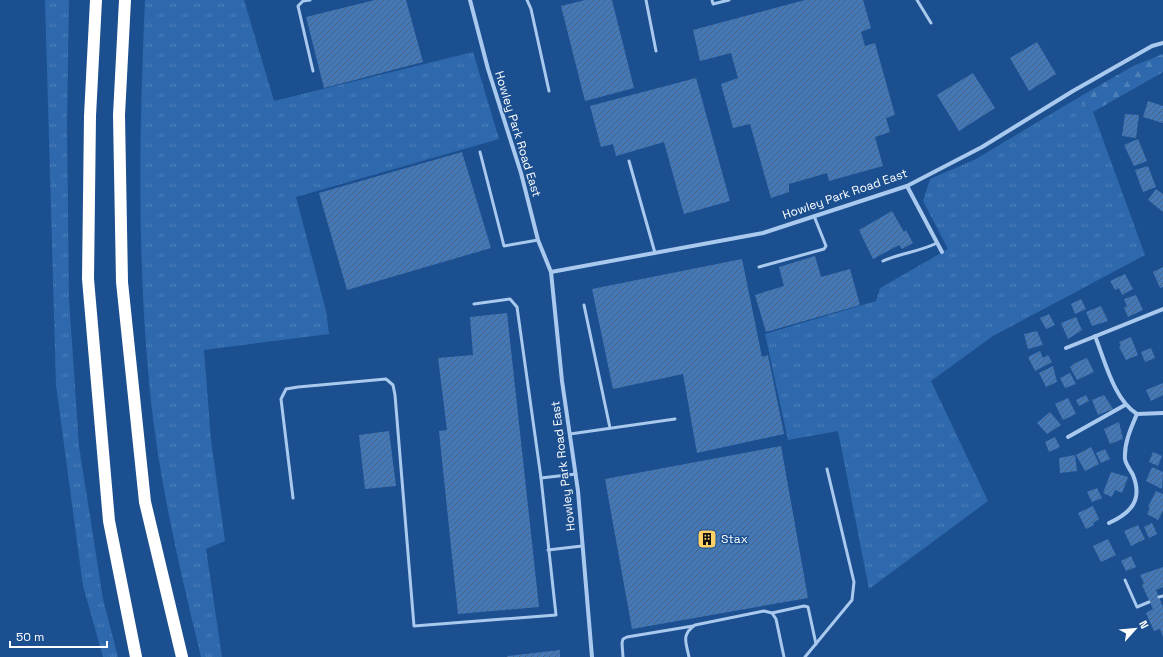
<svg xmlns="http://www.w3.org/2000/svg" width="1163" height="657" font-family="'Space Grotesk',sans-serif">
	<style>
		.grass { fill: url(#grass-tufts) }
		.forest { fill: url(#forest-firs) }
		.building { fill: url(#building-hatch) }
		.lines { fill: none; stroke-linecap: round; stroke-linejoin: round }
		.service { stroke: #a9c9ee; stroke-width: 3 }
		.minor { stroke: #a9c9ee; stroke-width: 4 }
		.motorway { stroke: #fff; stroke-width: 12 }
		.labels { text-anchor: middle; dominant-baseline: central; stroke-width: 3; stroke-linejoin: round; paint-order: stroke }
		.street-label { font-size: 12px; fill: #fff; stroke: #1b4f8f }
		.poi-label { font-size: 12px; fill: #fff; stroke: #1b4f8f; text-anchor: start }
	</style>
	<defs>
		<pattern id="grass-tufts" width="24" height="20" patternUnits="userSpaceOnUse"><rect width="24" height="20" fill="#2e69ad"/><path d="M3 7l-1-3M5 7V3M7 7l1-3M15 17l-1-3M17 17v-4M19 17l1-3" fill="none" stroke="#4d80b9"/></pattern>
		<pattern id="forest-firs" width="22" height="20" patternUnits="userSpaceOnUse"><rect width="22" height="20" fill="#2e69ad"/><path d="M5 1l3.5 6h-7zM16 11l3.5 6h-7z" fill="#4d80b9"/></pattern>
		<pattern id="building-hatch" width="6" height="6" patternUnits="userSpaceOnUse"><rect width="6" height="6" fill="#4478b7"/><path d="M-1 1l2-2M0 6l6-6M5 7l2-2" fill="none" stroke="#486282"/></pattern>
	</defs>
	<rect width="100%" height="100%" fill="#1b4f8f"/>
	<g class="grass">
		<polygon points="45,0 69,0 67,124 69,299 79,446 103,599 118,657 103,657 83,586 56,385"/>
		<path d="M 145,0 L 244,0 L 274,101 L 473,52 L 499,139 L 296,197 L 326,311 L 329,334 L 204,350 L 211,440 L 225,541 L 206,549 L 222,657 L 201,657 C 180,570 159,482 150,392 C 137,261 139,131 145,0 Z"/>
		<polygon points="1076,99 1093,112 1145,255 993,336 931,381 988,501 869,589 838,431 788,440 765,334 876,301 880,288 948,249 923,201 930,179 976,159"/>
	</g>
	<polygon class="forest" points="1163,54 1163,72 1093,112 1076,99 1133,66"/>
	<g class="building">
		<polygon points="375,0 406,0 423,62 324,88 306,17"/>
		<polygon points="585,0 612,0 634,88 585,101 561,6"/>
		<polygon points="805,0 863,0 871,28 861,32 865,46 875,43 895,115 886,118 890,132 875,137 883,166 829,181 827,173 789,184 789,192 771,198 750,124 733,128 721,84 738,78 731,53 700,61 693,30"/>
		<polygon points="1037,42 1056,74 1029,91 1010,58"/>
		<polygon points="973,73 995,108 959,131 937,95"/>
		<polygon points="696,78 730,201 684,214 664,142 616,156 613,144 601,147 590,106"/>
		<polygon points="1148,101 1163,106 1163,123 1143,117"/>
		<polygon points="1125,114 1139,115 1136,138 1122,136"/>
		<polygon points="1138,139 1147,161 1134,166 1124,145"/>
		<polygon points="462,152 491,248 347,290 319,193"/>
		<polygon points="1148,166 1156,187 1143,192 1135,170"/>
		<polygon points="1156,189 1163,194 1163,212 1148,200"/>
		<polygon points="892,211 904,232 906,230 913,243 902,249 899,245 873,259 859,230"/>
		<polygon points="815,256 821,277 850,269 860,305 766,332 755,295 784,286 779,267"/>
		<polygon points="742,259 762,357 768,355 784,434 697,453 683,374 613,389 592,289"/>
		<polygon points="1163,267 1163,287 1160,288 1153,272"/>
		<polygon points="1125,274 1133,289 1122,295 1119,288 1115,290 1110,281"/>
		<polygon points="1136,295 1143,310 1128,317 1124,308 1127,306 1124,299"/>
		<polygon points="1081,299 1086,309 1075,314 1071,304"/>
		<polygon points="1101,306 1108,321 1092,326 1086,312"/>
		<polygon points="507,313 539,607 458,614 439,431 447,430 438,358 473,355 470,317"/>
		<polygon points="1049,314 1055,325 1046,329 1040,318"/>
		<polygon points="1076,317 1082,330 1068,339 1061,323"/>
		<polygon points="1037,331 1043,345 1028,349 1024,334"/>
		<polygon points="1131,337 1138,355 1126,360 1119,347 1121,346 1119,342"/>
		<polygon points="1151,348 1155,358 1145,362 1141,352"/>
		<polygon points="1040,351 1043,358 1048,355 1052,362 1035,371 1028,357"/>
		<polygon points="1087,358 1094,372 1077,380 1070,367 1075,363"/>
		<polygon points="1053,366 1057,382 1046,387 1039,373"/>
		<polygon points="1070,373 1076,384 1065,388 1060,378"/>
		<polygon points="1163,383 1163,395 1151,401 1146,390"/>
		<polygon points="1086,395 1089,401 1079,406 1076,400"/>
		<polygon points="1104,395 1113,409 1098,415 1092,400"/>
		<polygon points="1068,398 1076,414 1063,420 1055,404"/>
		<polygon points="1050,412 1061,425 1047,434 1037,423"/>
		<polygon points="1119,422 1123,439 1110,444 1104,429"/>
		<polygon points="389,431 396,486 365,489 359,435"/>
		<polygon points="1055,437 1060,447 1049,452 1045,442"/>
		<polygon points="781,446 808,598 632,629 605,479"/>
		<polygon points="1091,447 1099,464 1085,471 1076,455"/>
		<polygon points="1105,449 1110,459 1101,463 1096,453"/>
		<polygon points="1153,452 1162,456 1158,466 1149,462"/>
		<polygon points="1075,455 1077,471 1060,473 1059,458"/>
		<polygon points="1152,467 1163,472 1162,489 1146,481"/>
		<polygon points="1111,472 1128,477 1122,493 1115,490 1112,497 1103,493"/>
		<polygon points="1097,488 1102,498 1092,502 1087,492"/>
		<polygon points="1156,491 1163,494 1163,511 1158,520 1147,514 1150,508 1148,507"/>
		<polygon points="1093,506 1099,519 1093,523 1094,525 1086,529 1078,513"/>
		<polygon points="1152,523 1157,534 1149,538 1144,527"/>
		<polygon points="1138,525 1145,539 1131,546 1124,531"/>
		<polygon points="1108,539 1116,555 1101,562 1093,546"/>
		<polygon points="1131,556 1136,567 1126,571 1121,561"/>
		<polygon points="1163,567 1163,587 1156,590 1163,607 1163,637 1160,629 1154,631 1146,613 1153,609 1142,585 1144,583 1140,575"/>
		<polygon points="560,650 560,657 507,657 507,656"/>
	</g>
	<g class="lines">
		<g class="service">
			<polyline points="310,0 303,1 298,6 313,71"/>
			<polyline points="527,0 531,9 549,91"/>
			<polyline points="646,0 656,51"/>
			<polyline points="712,0 713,4 729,0"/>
			<polyline points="917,0 931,23"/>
			<polyline points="480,152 504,246 538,240"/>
			<polyline points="629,161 655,253"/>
			<path d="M 883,261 C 900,253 919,252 937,243"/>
			<polyline points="759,267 824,249 826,246 814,216"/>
			<polyline points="474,304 510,299 517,307 541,478 576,474"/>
			<polyline points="584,305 610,428"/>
			<polyline points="570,434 675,419"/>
			<polyline points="293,498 281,399 286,389 298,387 386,379 393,385 395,395 414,626 556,615 541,478"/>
			<polyline points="548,550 582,546"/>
			<polyline points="1125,580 1137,607 1149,602"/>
			<polyline points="1159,597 1163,596"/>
			<polyline points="772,613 804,606 808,607 816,644"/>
			<polyline points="623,657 622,643 623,639 627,637 693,626"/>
			<path d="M 689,657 C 686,642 681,635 695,625 L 764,611 L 772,613 L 776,619 L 784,657"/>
			<polyline points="805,657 852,600 854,582 827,469"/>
		</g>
		<g class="minor">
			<polyline points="470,0 488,69 521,173 538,240 551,272 562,381 578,491 592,657"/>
			<polyline points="907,186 942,252"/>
			<polyline points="551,272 763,233 907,186 982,147 1073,91 1152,46 1163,43"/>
			<path d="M 1095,336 C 1105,361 1114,400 1137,414 L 1163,413"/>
			<polyline points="1066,348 1163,309"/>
			<polyline points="1068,437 1125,405"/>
			<path d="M 1109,523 C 1131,513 1143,500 1133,475 C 1130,469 1126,465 1125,459 C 1124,443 1131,428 1137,414"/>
		</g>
		<g class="motorway">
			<polyline points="96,0 90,116 88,279 109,521 136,657"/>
			<polyline points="125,0 119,115 122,282 145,502 182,657"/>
		</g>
	</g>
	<defs>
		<g id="building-square" transform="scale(1)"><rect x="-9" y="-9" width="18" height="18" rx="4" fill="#ffd166" stroke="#1b4f8f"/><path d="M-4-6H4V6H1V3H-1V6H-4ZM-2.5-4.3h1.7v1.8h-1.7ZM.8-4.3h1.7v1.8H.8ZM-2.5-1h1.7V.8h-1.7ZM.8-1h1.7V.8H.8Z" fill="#111"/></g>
	</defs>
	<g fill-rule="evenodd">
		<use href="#building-square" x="707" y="539"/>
	</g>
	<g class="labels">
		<g class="street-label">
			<text transform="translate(518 134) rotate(73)">Howley Park Road East</text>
			<text transform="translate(845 194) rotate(-19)">Howley Park Road East</text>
			<text transform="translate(563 466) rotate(-97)">Howley Park Road East</text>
		</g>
		<g class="poi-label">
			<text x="721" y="539">Stax</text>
		</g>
	</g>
	<g transform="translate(1135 629) rotate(63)" stroke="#1b4f8f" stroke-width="3" paint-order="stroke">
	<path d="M0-3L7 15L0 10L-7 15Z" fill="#ffffff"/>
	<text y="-6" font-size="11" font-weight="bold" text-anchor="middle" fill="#ffffff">N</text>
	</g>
	<path d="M10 641v6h97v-6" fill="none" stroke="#ffffff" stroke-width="2"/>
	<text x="16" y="641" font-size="12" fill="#ffffff" stroke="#1b4f8f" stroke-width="3" paint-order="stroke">50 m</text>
</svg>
